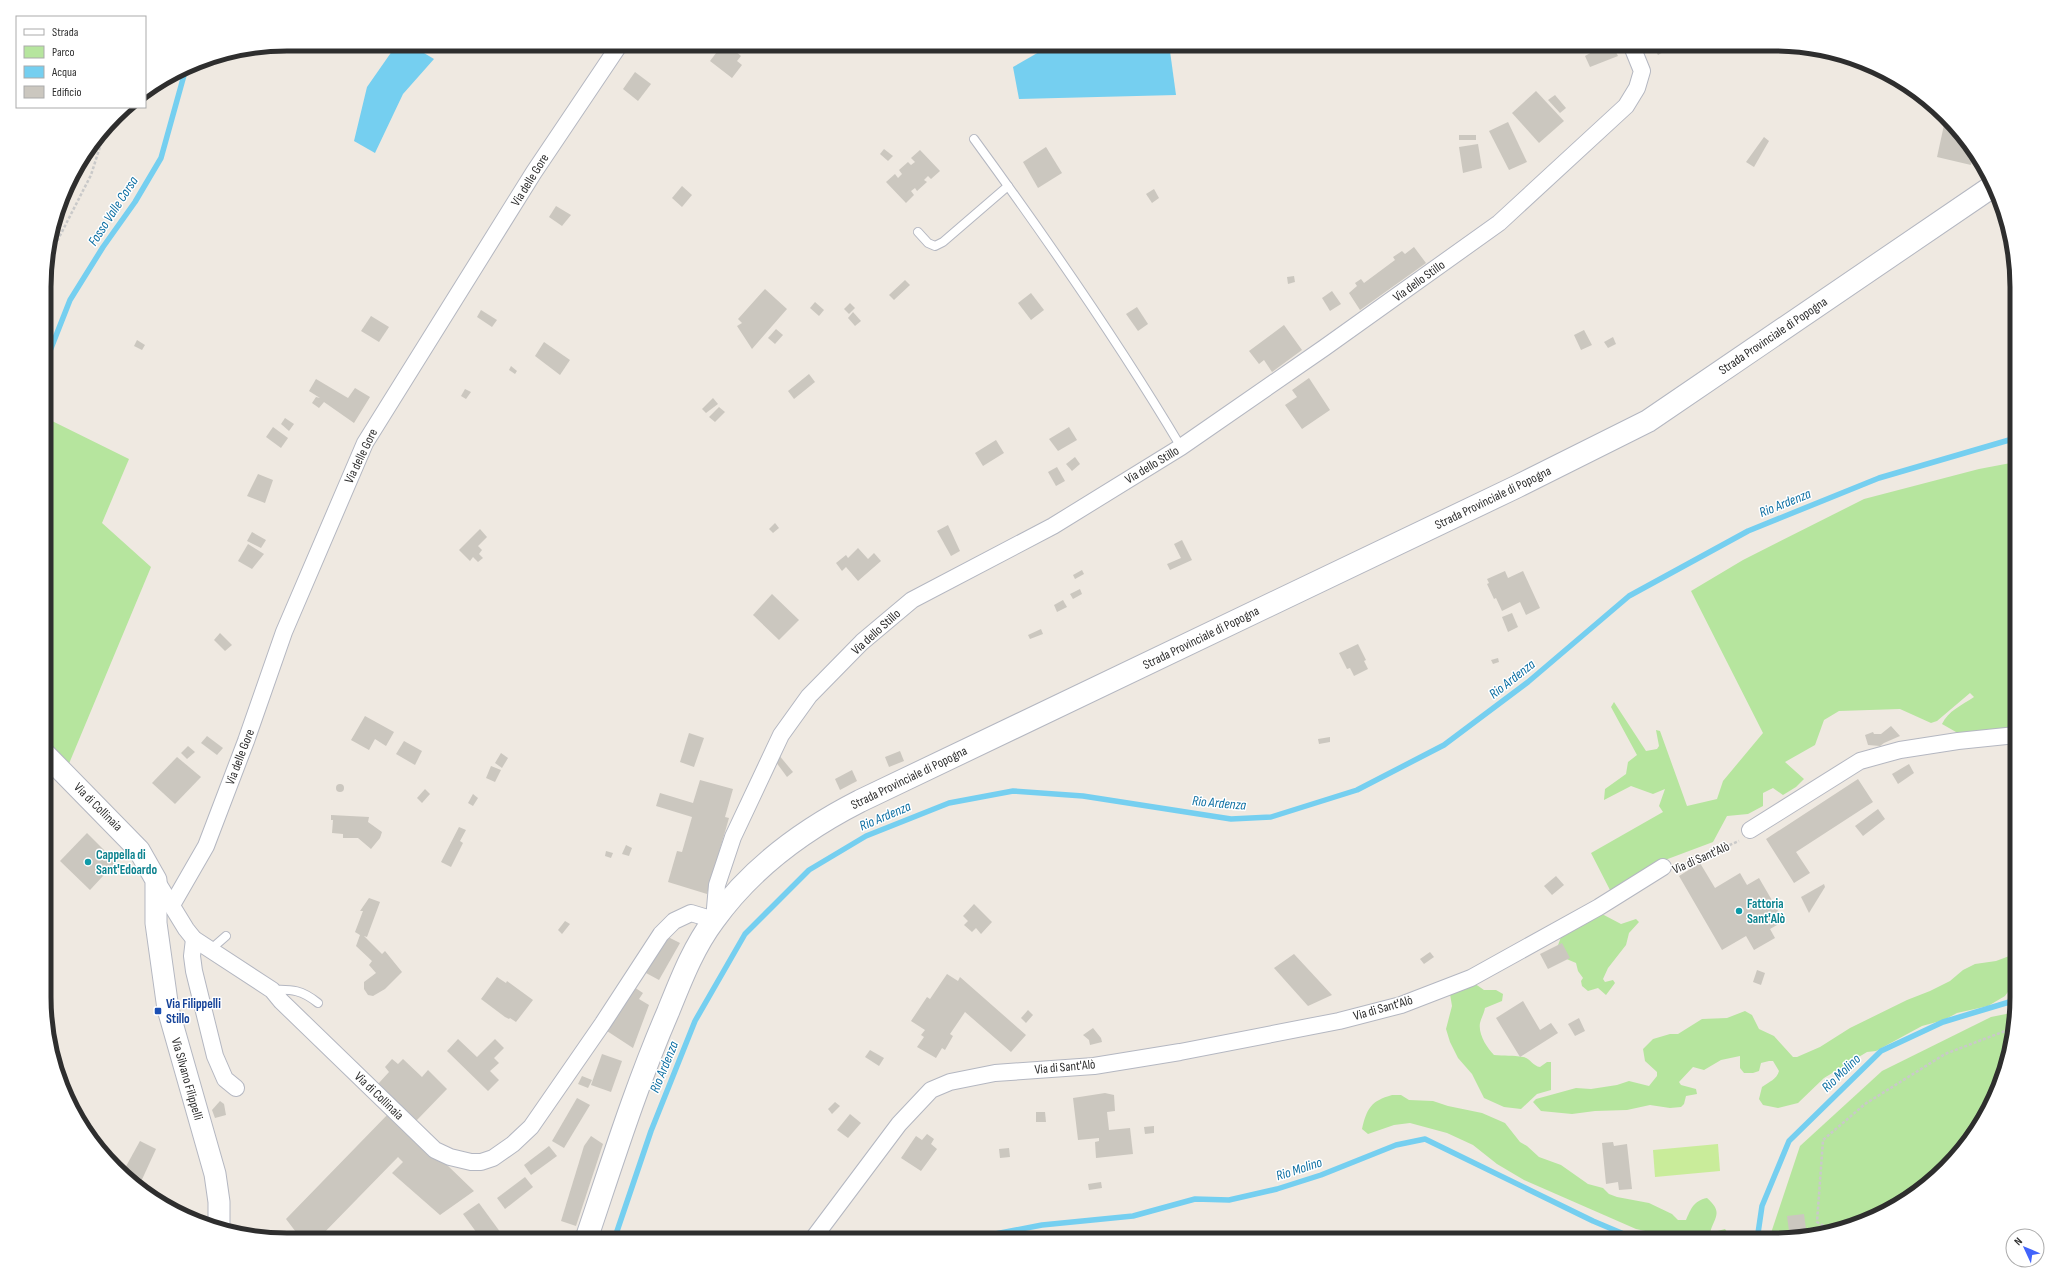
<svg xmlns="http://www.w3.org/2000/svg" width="2061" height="1284" font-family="'Sofia Sans Condensed',sans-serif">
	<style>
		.green { fill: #b6e59e }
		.pitch { fill: #c9ec9a }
		.water { fill: #75cff0 }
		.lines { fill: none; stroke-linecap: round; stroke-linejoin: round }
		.stream { stroke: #75cff0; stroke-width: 5.5 }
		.building { fill: #cbc7bf }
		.service-casing { stroke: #b4b7c1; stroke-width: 10 }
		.minor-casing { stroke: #b4b7c1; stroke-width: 18 }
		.tertiary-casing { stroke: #b4b7c1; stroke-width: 23 }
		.secondary-casing { stroke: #b4b7c1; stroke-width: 24 }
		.path { stroke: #c9c9c9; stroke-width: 2.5; stroke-dasharray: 3 2; stroke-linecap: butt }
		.service { stroke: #fff; stroke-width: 8 }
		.minor { stroke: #fff; stroke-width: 16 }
		.tertiary { stroke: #fff; stroke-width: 21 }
		.secondary { stroke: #fff; stroke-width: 22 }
		.culture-dot { fill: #0f9aa8; stroke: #fff; stroke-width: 1.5 }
		.transit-dot { fill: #1a4fb4; stroke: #fff; stroke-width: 1.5 }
		.labels { text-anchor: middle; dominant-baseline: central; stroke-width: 3; stroke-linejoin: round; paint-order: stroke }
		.street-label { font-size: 13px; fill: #2e2e2e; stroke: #fff }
		.culture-label { font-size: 13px; font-weight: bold; fill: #0d838f; stroke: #fff; text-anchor: start }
		.transit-label { font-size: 13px; font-weight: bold; fill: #164399; stroke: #fff; text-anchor: start }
		.water-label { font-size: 14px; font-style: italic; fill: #0d6fa3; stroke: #fff }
		.rim { fill: none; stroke: #2e2e2e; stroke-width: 5 }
	</style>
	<rect width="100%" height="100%" fill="#efe9e1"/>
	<g class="green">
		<polygon points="46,418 129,459 102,523 151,567 68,766 46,746"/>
		<path d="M 2016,462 L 2016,730 L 1963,736 L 1942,724 C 1948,711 1962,705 1974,697 L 1970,693 L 1937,721 L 1931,723 L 1900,709 L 1839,711 L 1824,720 L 1815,745 L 1785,762 L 1804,779 L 1796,787 L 1783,795 L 1773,788 L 1763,793 L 1763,806 L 1748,814 L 1727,816 L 1713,842 L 1665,860 L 1611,892 L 1591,853 L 1663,812 L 1659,806 L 1665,789 L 1653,794 L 1631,786 L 1604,800 L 1605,789 L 1626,774 L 1628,762 L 1637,755 L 1611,707 L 1614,702 L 1646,751 L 1657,749 L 1659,746 L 1656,730 L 1660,731 L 1687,806 L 1717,799 L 1723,781 L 1763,733 L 1691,591 L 1743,560 L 1864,499 L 1979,469 Z"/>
		<polygon points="1602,914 1621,924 1636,919 1639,922 1629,933 1626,945 1608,968 1603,979 1605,982 1613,980 1615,983 1606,995 1598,988 1588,991 1582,986 1581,981 1583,978 1578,971 1576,963 1562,957 1557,948 1561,937"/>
		<path d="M 2012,955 L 2016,955 L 2016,986 L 2010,989 L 2005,996 L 1988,1006 L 1957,1013 L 1944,1020 L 1922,1026 L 1876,1051 L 1867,1052 L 1824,1078 L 1798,1103 L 1778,1108 L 1763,1105 L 1759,1099 L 1762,1087 C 1769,1082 1777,1079 1779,1071 L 1773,1061 L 1769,1061 L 1761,1063 L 1759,1071 L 1753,1073 L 1744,1073 L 1740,1068 L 1740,1056 L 1721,1060 L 1704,1070 L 1693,1067 L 1679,1082 L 1681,1085 L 1696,1089 L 1697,1094 L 1686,1096 L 1684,1104 L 1681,1107 L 1670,1108 L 1650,1105 L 1627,1110 L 1595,1111 L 1572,1114 L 1541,1111 L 1533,1102 L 1536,1099 L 1576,1088 L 1591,1089 L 1617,1085 L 1629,1081 L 1649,1086 L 1657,1076 L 1657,1072 L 1645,1061 L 1643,1049 L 1653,1039 L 1670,1034 L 1678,1034 L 1702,1019 L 1727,1018 L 1745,1011 L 1752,1015 L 1759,1029 L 1774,1036 L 1793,1057 L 1797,1057 L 1820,1047 L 1850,1028 L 1907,1000 L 1930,991 L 1950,981 L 1963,970 L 1975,964 L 1996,961 Z"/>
		<path d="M 1471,981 L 1484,990 L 1496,990 L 1503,994 L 1502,1001 L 1485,1008 C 1484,1014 1481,1018 1480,1023 C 1478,1034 1487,1048 1494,1055 C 1504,1056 1513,1055 1523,1057 C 1530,1058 1533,1066 1540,1067 L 1547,1062 L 1551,1062 L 1551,1090 L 1537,1094 L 1521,1109 L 1504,1107 L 1484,1098 L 1472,1074 L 1458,1058 L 1450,1042 L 1446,1029 L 1452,1006 L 1450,994 Z"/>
		<polygon points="2016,1012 2004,1075 1976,1132 1946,1169 1895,1207 1852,1227 1789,1239 1769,1239 1800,1146 1882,1071 1991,1017"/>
		<path d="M 1392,1095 L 1401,1095 L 1409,1100 L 1433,1101 L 1448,1106 L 1482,1113 L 1505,1123 L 1520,1142 L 1527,1146 L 1539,1157 L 1561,1165 L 1588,1184 L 1603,1188 L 1609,1194 L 1617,1197 L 1649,1203 L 1672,1214 L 1678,1220 L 1686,1220 C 1691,1209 1693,1201 1707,1198 C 1724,1213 1714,1217 1710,1233 L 1725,1229 L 1730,1236 L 1727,1240 L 1666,1240 L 1650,1232 L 1636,1229 L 1524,1180 L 1497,1164 L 1473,1145 L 1447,1133 L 1410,1123 L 1394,1125 L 1368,1134 L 1362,1129 C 1367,1108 1371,1101 1392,1095 Z"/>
	</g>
	<polygon class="pitch" points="1718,1144 1720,1171 1655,1177 1653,1150"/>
	<g class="water">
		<polygon points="397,44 409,44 434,59 403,94 375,153 354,141 367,87"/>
		<polygon points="1053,44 1169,44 1176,95 1019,99 1013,67"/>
	</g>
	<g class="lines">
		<g class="stream">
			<polyline points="46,361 70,300 103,247 135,202 161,158 186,68"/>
			<polyline points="614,1240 651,1131 695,1021 745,934 809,870 866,836 949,803 1013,791 1083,796 1231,819 1271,817 1357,790 1444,745 1528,682 1629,596 1748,531 1879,478 2016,438"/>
			<polyline points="946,1240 952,1236 995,1234 1042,1225 1133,1216 1195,1199 1229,1200 1277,1189 1321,1175 1396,1145 1425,1139 1593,1221 1638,1240"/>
			<polyline points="1757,1240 1762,1206 1789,1141 1881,1051 1943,1022 2016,1000"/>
		</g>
	</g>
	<g class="building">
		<polygon points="723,44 727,44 741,56 737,61 742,65 732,78 710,61"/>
		<polygon points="1606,44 1612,44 1618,56 1590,67 1585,56"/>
		<polygon points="1652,44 1673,44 1674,46 1658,55"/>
		<polygon points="635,72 651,84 638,101 623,89"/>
		<polygon points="1536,91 1564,121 1539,143 1512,113"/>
		<polygon points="1555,95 1566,108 1560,113 1548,100"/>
		<polygon points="1946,116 1974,152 1971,165 1937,157"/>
		<polygon points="1508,122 1527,162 1509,170 1489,131"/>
		<rect x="1459" y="135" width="17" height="5"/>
		<polygon points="1764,137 1769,141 1754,167 1746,162"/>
		<polygon points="1478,144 1482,168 1463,173 1459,147"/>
		<polygon points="1046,147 1062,173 1038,188 1023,162"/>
		<polygon points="884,149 893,156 888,161 880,154"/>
		<polygon points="920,150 940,171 931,179 928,176 924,180 927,182 917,191 915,188 911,191 914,195 906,203 886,182 895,174 898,178 902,174 899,170 908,162 911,165 915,162 911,158"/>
		<polygon points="682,186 692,195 682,207 672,198"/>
		<polygon points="1154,189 1159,198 1152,203 1146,194"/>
		<polygon points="556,206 571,215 562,226 549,217"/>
		<polygon points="1414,247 1426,263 1360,310 1349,293 1357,286 1355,283 1361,279 1364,283 1395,260 1393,257 1402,251 1405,254"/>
		<polygon points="1294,276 1295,282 1288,284 1287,277"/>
		<polygon points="905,280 910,285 894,300 889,295"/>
		<polygon points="765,289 787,309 752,349 737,326 742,323 738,319"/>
		<polygon points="1332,291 1341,304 1330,311 1322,298"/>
		<polygon points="1031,293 1044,310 1031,320 1018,303"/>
		<polygon points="815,302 824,310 819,316 810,308"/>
		<polygon points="850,303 855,308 849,314 844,309"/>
		<polygon points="1137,307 1148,324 1138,331 1126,314"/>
		<polygon points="481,310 497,320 492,327 477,317"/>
		<polygon points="853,312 861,321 855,326 848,318"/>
		<polygon points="371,316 389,327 379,342 361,331"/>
		<polygon points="1284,325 1302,350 1272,372 1264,360 1259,364 1249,351"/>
		<polygon points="776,329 783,335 775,344 768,338"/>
		<polygon points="1584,330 1592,345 1581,350 1574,335"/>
		<polygon points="1613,337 1616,344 1608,348 1604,342"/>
		<polygon points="137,340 145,345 142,350 134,346"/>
		<polygon points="544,342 570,360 560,375 535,356"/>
		<polygon points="511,366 517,371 515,374 509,370"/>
		<polygon points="809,374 815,382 794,399 788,391"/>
		<polygon points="1309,378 1330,410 1302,429 1285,405 1297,397 1292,390"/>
		<polygon points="316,379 348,398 355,388 370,397 354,423 324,402 319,408 312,403 316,397 320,398 309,391"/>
		<polygon points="465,389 471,392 466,399 461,396"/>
		<polygon points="713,398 718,404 706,413 702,409"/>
		<polygon points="719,407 725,412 715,422 709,417"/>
		<polygon points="285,418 294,424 289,431 281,424"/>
		<polygon points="273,427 288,438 281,448 266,437"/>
		<polygon points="1069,427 1077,440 1058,451 1049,439"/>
		<polygon points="996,440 1004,453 983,466 975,453"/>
		<polygon points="1075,457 1080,464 1072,471 1066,464"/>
		<polygon points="1057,467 1065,481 1056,486 1048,472"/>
		<polygon points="258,474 273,480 265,503 247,496"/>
		<polygon points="775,523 779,528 773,533 769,529"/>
		<polygon points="948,525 960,551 951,556 937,531"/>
		<polygon points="480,529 487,537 478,546 482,550 479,554 483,558 478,562 473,557 470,561 459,550"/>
		<polygon points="252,532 266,540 261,548 247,541"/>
		<polygon points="1182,540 1192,560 1170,570 1167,564 1181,558 1174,544"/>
		<polygon points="248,544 264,554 252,569 238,561"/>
		<polygon points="858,548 868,559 874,553 881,561 858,581 846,567 842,571 836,563 846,555 848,558"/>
		<polygon points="1082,570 1084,574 1075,579 1073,575"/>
		<polygon points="1505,571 1508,578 1523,571 1540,608 1526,615 1520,602 1502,611 1496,598 1494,599 1487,584 1489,583 1487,579"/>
		<polygon points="1080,589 1082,594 1073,599 1070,594"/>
		<polygon points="772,594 799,620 779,640 753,615"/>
		<polygon points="1063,600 1067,607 1057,612 1054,605"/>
		<polygon points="1512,613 1518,627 1508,632 1502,617"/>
		<polygon points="1041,629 1043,634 1030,639 1028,635"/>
		<polygon points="220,633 232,645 225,651 214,640"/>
		<polygon points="1358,644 1366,660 1364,661 1368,669 1354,676 1350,668 1347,669 1339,653"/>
		<polygon points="1498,658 1499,662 1493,664 1491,660"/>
		<polygon points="365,716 394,732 386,746 375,739 369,750 351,740"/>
		<polygon points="1891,726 1900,736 1884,743 1880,746 1868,745 1865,735 1873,732 1874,734 1881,734"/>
		<polygon points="689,733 704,738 694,767 680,762"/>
		<polygon points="207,736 223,748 217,755 201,743"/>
		<polygon points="1330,737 1330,742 1319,744 1318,739"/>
		<polygon points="404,741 422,751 415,765 396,754"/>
		<polygon points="188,746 195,752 187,759 181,753"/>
		<polygon points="900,751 904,761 889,767 885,757"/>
		<polygon points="501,753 508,758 502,768 495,763"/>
		<polygon points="778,754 793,772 787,777 773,758"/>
		<polygon points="177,757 201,777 175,804 152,783"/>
		<polygon points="1909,764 1914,773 1898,784 1892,774"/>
		<polygon points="491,766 501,770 495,782 486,778"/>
		<polygon points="852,770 857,781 840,790 835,779"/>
		<polygon points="1858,779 1873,802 1796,852 1810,873 1794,883 1766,839"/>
		<polygon points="700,780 733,789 725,817 729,818 707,894 668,882 677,851 682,852 692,817 656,806 660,793 693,803"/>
		<circle cx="340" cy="788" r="4"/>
		<polygon points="425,789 430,794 422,803 417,798"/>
		<polygon points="473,794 478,798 473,806 468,803"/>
		<polygon points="1878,809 1885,819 1863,836 1855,826"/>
		<polygon points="331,815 369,817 368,822 382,832 380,838 371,849 358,838 343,838 343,834 332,833 333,820 331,820"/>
		<polygon points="2016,818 2016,826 2013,827 2011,819"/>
		<polygon points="459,827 466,830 460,841 463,843 451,867 441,862"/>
		<polygon points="87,833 116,862 90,890 60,861"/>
		<polygon points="626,845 632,848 629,856 622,854"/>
		<polygon points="606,851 613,853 611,858 605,856"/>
		<polygon points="1700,863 1715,888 1740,873 1747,885 1759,878 1784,921 1770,929 1775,938 1754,950 1746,936 1722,950 1679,876"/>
		<polygon points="1556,876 1564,885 1552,895 1544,886"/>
		<polygon points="1824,884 1825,887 1809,913 1801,897"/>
		<polygon points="369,898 380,902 367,937 364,936 382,954 385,951 402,972 385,989 373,996 368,995 364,989 364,982 376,973 369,965 372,961 356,946 360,935 355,932 363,911 360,911"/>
		<polygon points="974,904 992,922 981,934 976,928 972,932 964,925 968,921 963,916"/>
		<polygon points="565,921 570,924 562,934 558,930"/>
		<polygon points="666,936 680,943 659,980 646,973"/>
		<polygon points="1562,943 1570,958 1548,969 1540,954"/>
		<polygon points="1430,952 1434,957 1424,964 1420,959"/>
		<polygon points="1294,954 1332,995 1308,1006 1274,968"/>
		<polygon points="1757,970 1765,973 1761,985 1753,982"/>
		<polygon points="947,974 958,981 960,977 1026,1035 1011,1052 965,1012 950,1034 953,1036 945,1050 942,1048 936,1058 917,1047 924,1037 921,1035 925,1030 911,1021 927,997 930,999"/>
		<polygon points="497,977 506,983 507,981 533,1000 516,1022 510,1018 509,1019 505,1017 481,999"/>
		<polygon points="634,987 643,993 639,999 649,1005 633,1048 607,1031"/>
		<polygon points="1523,1001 1540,1030 1551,1023 1558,1033 1520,1057 1496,1018"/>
		<polygon points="1028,1010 1033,1015 1026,1023 1021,1018"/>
		<polygon points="1579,1018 1585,1031 1575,1036 1568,1024"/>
		<polygon points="1093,1028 1101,1038 1102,1042 1090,1045 1089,1040 1083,1035"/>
		<polygon points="458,1039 477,1057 495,1039 504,1048 494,1058 499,1063 490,1071 499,1080 488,1091 447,1051"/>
		<polygon points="870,1050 884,1058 879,1066 865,1057"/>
		<polygon points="602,1054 622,1061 611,1092 591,1085"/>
		<polygon points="392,1059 398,1064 403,1059 422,1077 428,1070 447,1089 416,1121 378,1084 389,1072 385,1067"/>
		<polygon points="582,1076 592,1080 588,1088 578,1084"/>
		<polygon points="1105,1093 1114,1095 1115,1111 1107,1112 1109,1130 1130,1128 1133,1154 1096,1158 1095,1142 1099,1141 1099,1138 1078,1140 1073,1098"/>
		<polygon points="577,1098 590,1105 564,1148 552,1141"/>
		<polygon points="220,1101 224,1104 226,1115 215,1118 212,1110"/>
		<polygon points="835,1102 840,1106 832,1114 828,1109"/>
		<polygon points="391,1111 474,1191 440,1215 392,1173 403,1162 398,1157 317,1240 302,1240 286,1219"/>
		<polygon points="1036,1112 1045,1112 1046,1122 1036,1122"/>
		<polygon points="850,1114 861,1123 848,1138 837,1130"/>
		<polygon points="1154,1126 1154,1133 1145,1134 1144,1127"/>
		<polygon points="927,1134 934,1139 931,1144 937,1149 921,1171 901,1158 916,1136 922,1140"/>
		<polygon points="591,1136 603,1144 576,1226 561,1221 584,1146"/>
		<polygon points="140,1141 156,1149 139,1186 124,1170"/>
		<polygon points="1613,1142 1614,1146 1627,1144 1632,1189 1619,1190 1618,1182 1606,1184 1602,1143"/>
		<polygon points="549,1146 557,1156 531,1175 524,1165"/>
		<polygon points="1009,1148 1010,1157 1000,1158 999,1149"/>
		<polygon points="525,1177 533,1187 505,1209 497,1198"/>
		<polygon points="1101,1182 1102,1188 1089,1190 1088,1184"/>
		<polygon points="479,1203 506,1240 482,1240 463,1214"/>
		<polygon points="1804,1214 1807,1236 1790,1239 1787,1216"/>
		<polygon points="459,1233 464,1240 450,1240"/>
		<polygon points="558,1233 565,1240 551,1240"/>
	</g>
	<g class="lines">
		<g class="service-casing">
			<g id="service">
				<path d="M 974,139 C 1047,239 1118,341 1181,447"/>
				<polyline points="918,232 928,243 935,246 943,242 1008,186"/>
				<polyline points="210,950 226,936"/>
				<path d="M 272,990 C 292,989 302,990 318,1003"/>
			</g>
		</g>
		<g class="minor-casing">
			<g id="minor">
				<polyline points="1750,830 1860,761 1900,750 1958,741 2016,735"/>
				<polyline points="156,880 186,929 194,939 272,990 281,1001 435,1150 450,1157 471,1162 481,1162 493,1158 513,1144 531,1127 603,1023 661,934 674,921 691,913 714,920 717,885 733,837 781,735 809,696 862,642 912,600 1053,526 1181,447 1324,348 1499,223 1626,106 1637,88 1642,71 1631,44"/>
				<polyline points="172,905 206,846 246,741 284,632 365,443 534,172 620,44"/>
				<polyline points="194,939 192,956 194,971 215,1056 225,1079 236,1088"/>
				<polyline points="812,1240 899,1124 931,1090 950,1082 995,1073 1094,1066 1180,1052 1339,1021 1401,1005 1471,978 1599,907 1663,867"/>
			</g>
		</g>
		<g class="tertiary-casing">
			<polyline id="tertiary" points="46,755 139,850 156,880 156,923 168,1009 215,1174 219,1202 219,1229"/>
		</g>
		<g class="secondary-casing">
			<path id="secondary" d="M 586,1240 C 612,1163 636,1086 668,1012 C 681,980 693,948 714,920 C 752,867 803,830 860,801 L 1516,487 L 1648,421 L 1993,186"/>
		</g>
		<g class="path">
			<polyline points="46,263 91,175 104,134"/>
			<polyline points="2011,754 2016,755"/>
			<polyline points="1679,867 1739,841"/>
			<polyline points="1832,1231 1817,1222 1823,1140 1865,1104 1945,1054 2013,1028"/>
		</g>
		<use href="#service" class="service"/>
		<use href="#minor" class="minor"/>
		<use href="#tertiary" class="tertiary"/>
		<use href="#secondary" class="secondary"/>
	</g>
	<g class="culture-dot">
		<circle cx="88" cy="862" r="4"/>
		<circle cx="1739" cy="911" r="4"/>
	</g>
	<rect class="transit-dot" x="154" y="1007" width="8" height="8" rx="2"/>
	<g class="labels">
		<g class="street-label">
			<text transform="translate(530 180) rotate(-58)">Via delle Gore</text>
			<text transform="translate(1419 281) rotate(-36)">Via dello Stillo</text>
			<text transform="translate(1773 336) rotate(-34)">Strada Provinciale di Popogna</text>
			<text transform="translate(361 456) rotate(-64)">Via delle Gore</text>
			<text transform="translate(1152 465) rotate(-31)">Via dello Stillo</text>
			<text transform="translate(1493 498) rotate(-26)">Strada Provinciale di Popogna</text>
			<text transform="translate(876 632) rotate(-42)">Via dello Stillo</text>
			<text transform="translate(1201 638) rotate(-26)">Strada Provinciale di Popogna</text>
			<text transform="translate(240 757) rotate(-69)">Via delle Gore</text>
			<text transform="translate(909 778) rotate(-26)">Strada Provinciale di Popogna</text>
			<text transform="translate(98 807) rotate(45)">Via di Collinaia</text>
			<text transform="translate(1701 858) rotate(-24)">Via di Sant'Alò</text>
			<text transform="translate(1383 1008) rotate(-16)">Via di Sant'Alò</text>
			<text transform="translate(1065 1067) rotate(-5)">Via di Sant'Alò</text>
			<text transform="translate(187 1079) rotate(74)">Via Silvano Filippelli</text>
			<text transform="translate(379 1096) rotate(44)">Via di Collinaia</text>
		</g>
		<g class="culture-label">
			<text x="96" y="855">Cappella di<tspan x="96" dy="15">Sant'Edoardo</tspan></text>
			<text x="1747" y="904">Fattoria<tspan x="1747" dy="15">Sant'Alò</tspan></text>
		</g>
		<g class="transit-label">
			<text x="166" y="1004">Via Filippelli<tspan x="166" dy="15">Stillo</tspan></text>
		</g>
		<g class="water-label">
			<text transform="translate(113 211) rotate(-57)">Fosso Valle Corsa</text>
			<text transform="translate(1785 503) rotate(-22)">Rio Ardenza</text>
			<text transform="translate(1512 679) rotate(-38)">Rio Ardenza</text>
			<text transform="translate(1219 803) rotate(5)">Rio Ardenza</text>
			<text transform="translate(885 816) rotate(-23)">Rio Ardenza</text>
			<text transform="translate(664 1067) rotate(-68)">Rio Ardenza</text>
			<text transform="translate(1841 1073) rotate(-44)">Rio Molino</text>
			<text transform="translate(1299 1169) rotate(-18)">Rio Molino</text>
		</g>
	</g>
	<path d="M0 0H2061V1284H0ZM287 51H1774A236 236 0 0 1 2010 287V997A236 236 0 0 1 1774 1233H287A236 236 0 0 1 51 997V287A236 236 0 0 1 287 51Z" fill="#fff" fill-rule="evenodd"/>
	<path class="rim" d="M287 51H1774A236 236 0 0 1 2010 287V997A236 236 0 0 1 1774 1233H287A236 236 0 0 1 51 997V287A236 236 0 0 1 287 51Z"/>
	<rect x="16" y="16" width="130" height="92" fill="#ffffff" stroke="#ababab"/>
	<rect x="24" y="29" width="20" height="6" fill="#ffffff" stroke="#ababab"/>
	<text x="52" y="36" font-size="12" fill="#2e2e2e">Strada</text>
	<rect x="24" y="46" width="20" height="12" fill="#b6e59e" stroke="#ababab"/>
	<text x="52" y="56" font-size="12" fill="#2e2e2e">Parco</text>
	<rect x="24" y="66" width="20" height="12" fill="#75cff0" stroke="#ababab"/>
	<text x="52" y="76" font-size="12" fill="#2e2e2e">Acqua</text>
	<rect x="24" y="86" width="20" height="12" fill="#cbc7bf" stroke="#ababab"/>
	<text x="52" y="96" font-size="12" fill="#2e2e2e">Edificio</text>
	<g transform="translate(2025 1248) rotate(314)"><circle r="19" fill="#ffffff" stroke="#ababab"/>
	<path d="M0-3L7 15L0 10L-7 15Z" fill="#4264fb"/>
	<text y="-6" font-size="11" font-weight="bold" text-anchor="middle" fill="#2e2e2e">N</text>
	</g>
</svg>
